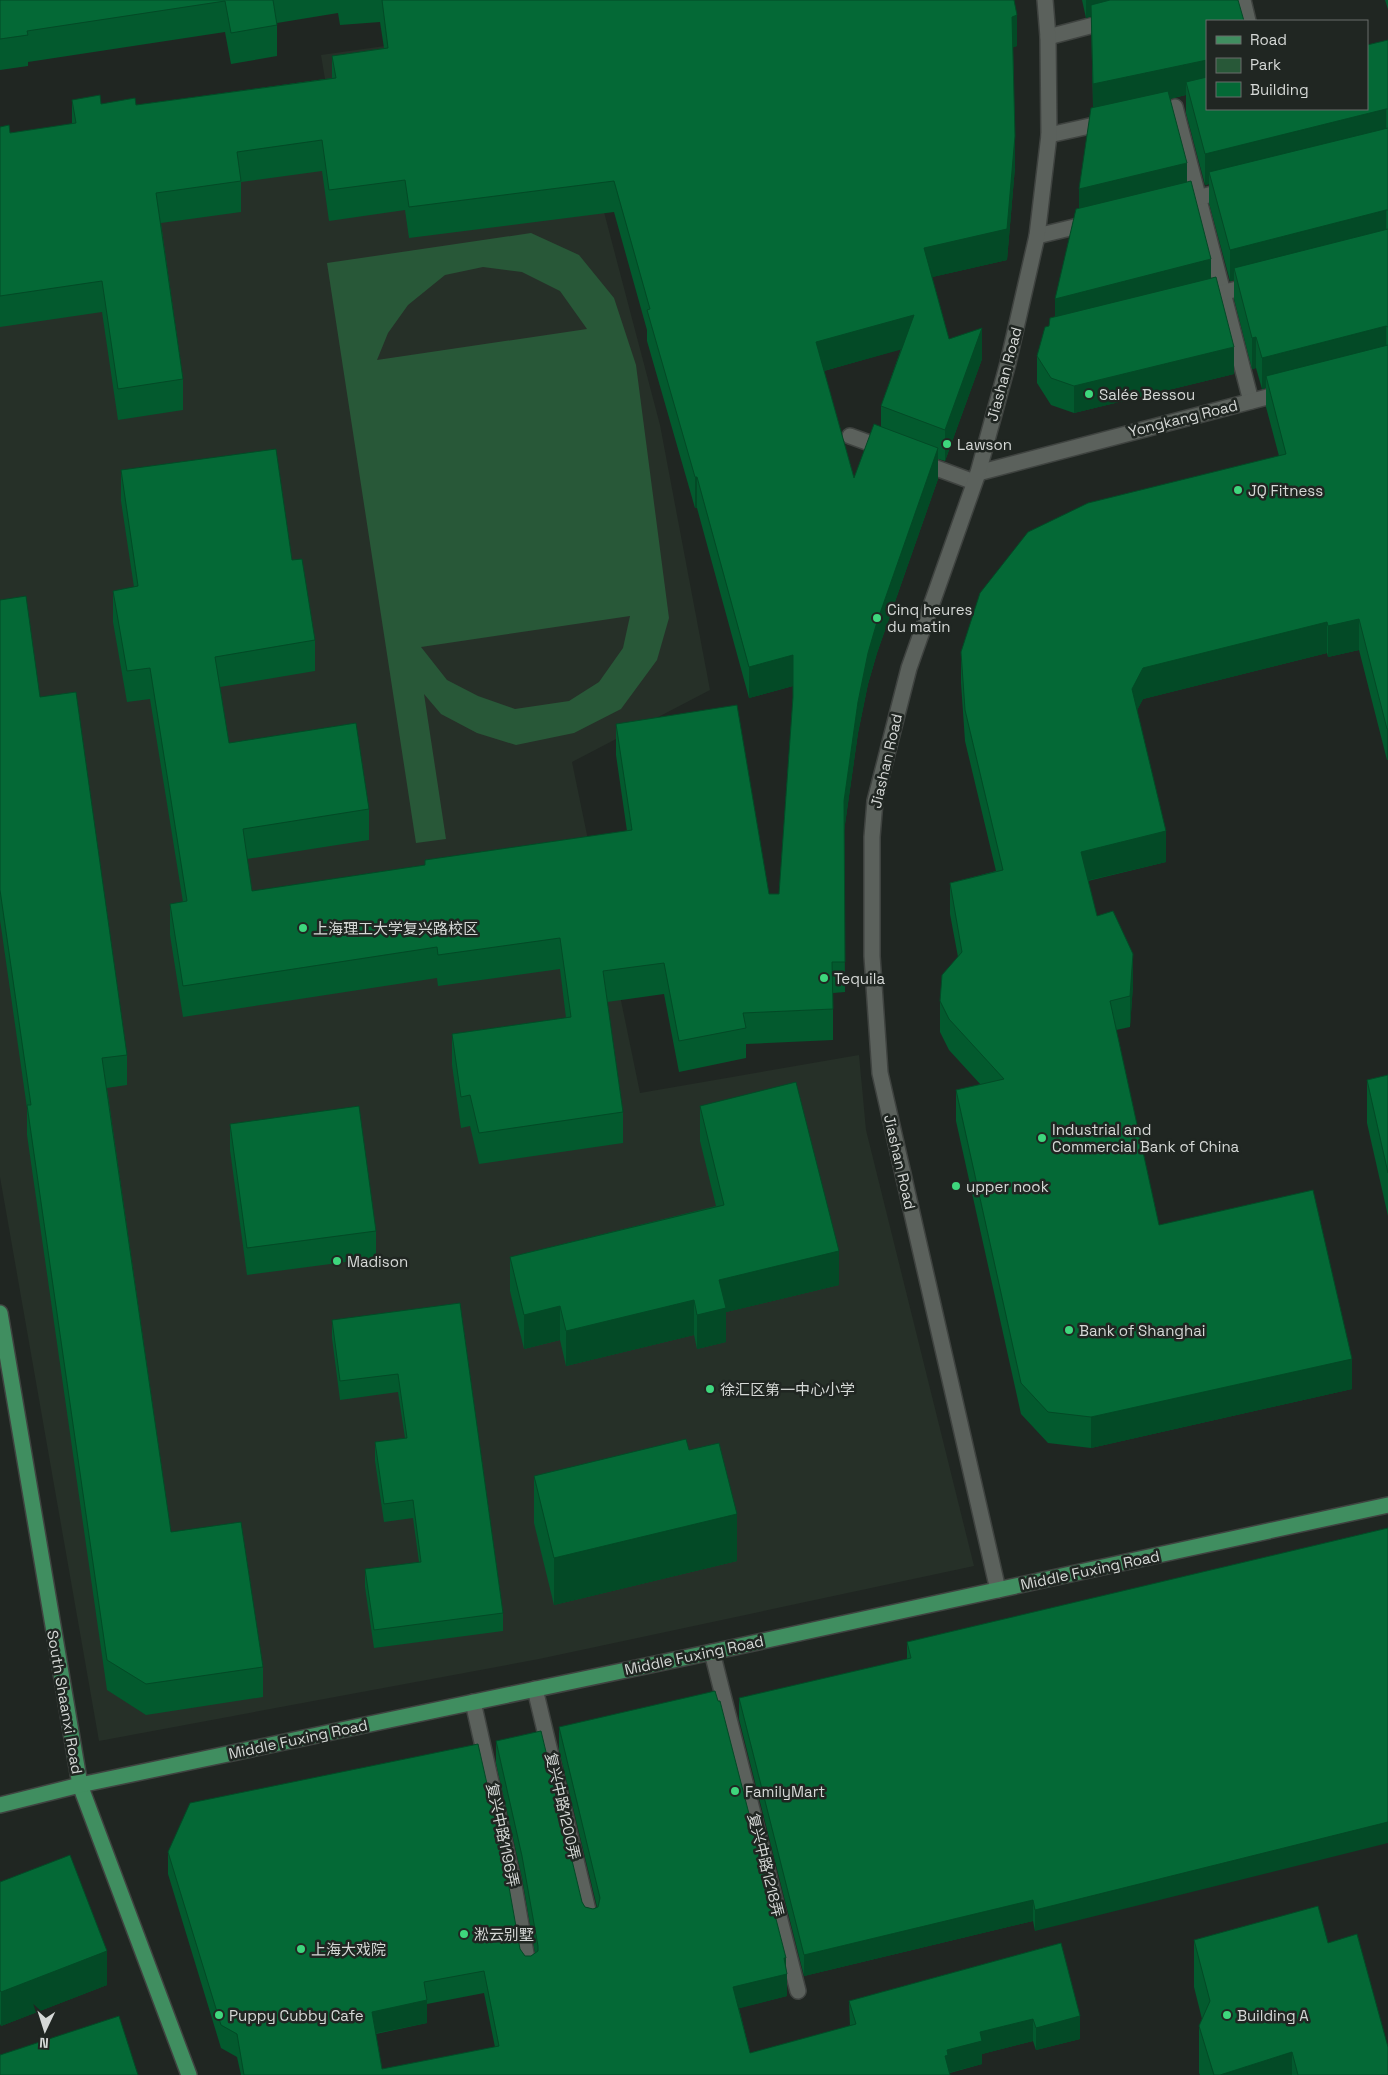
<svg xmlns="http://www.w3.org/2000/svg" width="1388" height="2075" font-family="'Space Grotesk','Noto Sans SC',sans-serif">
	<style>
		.built { fill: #263028 }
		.green { fill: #285838; fill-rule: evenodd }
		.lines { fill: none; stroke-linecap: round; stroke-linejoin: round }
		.minor-casing { stroke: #3f4340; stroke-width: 18 }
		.major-casing { stroke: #3f4340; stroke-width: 18 }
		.minor { stroke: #5b615c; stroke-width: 15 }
		.major { stroke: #408e60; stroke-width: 15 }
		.wall { fill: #035a2e; fill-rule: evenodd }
		.shaded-wall { fill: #034a26 }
		.building { fill: #046936; stroke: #034a26; fill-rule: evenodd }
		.poi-dot { fill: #3ed77d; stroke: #202622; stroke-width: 2 }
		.labels { text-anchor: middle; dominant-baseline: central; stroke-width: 5; stroke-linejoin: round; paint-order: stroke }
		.street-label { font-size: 15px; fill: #d5d8d6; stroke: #202622 }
		.poi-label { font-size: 15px; fill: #d5d8d6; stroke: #202622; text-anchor: start }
	</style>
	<rect width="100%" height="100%" fill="#202622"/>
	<polygon class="built" points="554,22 660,425 710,690 572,762 640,1093 859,1055 866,1130 974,1566 539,1659 99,1741 0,1177 0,252 139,112 326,85 321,55"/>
	<path class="green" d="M 531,233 L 579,255 L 614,298 L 636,365 L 669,618 L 657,660 L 621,709 L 574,733 L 516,745 L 477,733 L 441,714 L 424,694 L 446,839 L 416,843 L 327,263 ZM 483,267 L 522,272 L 560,291 L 587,329 L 377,360 L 388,333 L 408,305 L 445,275 ZM 630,616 L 623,648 L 599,682 L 569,701 L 515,709 L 478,696 L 447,680 L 421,647 Z"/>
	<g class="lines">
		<g class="minor-casing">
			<g id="minor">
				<polyline points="1243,0 1248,21"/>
				<polyline points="1048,37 1109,21"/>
				<polyline points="1175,107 1251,401"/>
				<polyline points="1049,135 1108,122"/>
				<polyline points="1176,203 1229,190"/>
				<polyline points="1037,236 1091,223"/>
				<polyline points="1201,298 1253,285"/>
				<polyline points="850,436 886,449"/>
				<polyline points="920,462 974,482"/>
				<polyline points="978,473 1286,392"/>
				<polyline points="998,1590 880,1073 872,956 872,837 875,801 909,668 978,473 1008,363 1037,236 1049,135 1048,37 1045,0"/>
				<polyline points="712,1652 798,1991"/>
				<polyline points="535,1689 591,1923"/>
				<polyline points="473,1702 513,1880 529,1970"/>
			</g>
		</g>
		<g class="major-casing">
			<g id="major">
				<polyline points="0,1313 80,1785 189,2075"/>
				<polyline points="0,1805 80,1785 712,1652 1388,1505"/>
			</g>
		</g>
		<use href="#minor" class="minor"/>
		<use href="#major" class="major"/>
	</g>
	<g class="wall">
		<path d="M 0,0 L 1014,0 L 1017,46 L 1013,47 L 1015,167 L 1007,260 L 932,277 L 949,339 L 982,359 L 945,461 L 938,459 L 938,479 L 877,653 L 868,684 L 858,733 L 844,831 L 845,992 L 833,993 L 833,1040 L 746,1044 L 746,1058 L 679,1072 L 664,994 L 607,1002 L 623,1112 L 623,1143 L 479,1164 L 470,1126 L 461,1128 L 452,1065 L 452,1034 L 566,1018 L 560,969 L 438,986 L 437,978 L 183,1017 L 170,935 L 170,904 L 183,902 L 150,699 L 127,702 L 113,622 L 113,591 L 134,587 L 121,501 L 121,470 L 292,560 L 315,640 L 315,671 L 220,687 L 229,743 L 369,809 L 369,840 L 247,859 L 252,891 L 425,865 L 425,860 L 627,831 L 616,755 L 616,724 L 769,894 L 779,894 L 793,697 L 793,686 L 749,698 L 697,508 L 695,508 L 647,341 L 647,330 L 614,212 L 409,238 L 405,210 L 329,221 L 322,171 L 241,182 L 241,212 L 161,223 L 183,379 L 183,410 L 118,420 L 102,312 L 0,327 L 0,127 L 10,133 L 72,124 L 72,100 L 101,104 L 136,105 L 332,78 L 332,56 L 384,48 L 380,22 L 340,25 L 338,13 L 277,23 L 277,56 L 231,64 L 225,32 L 28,62 L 28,66 L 0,70 ZM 901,349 L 881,406 L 881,426 L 854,478 L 824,371 Z"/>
		<polygon points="1082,0 1238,0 1207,21 1207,109 1388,40 1388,760 1387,760 1359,650 1328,657 1327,653 1143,699 1137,710 1166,862 1088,881 1097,916 1133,985 1130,1027 1116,1030 1159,1225 1352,1389 1091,1448 1048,1443 1021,1414 956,1121 956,1090 981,1085 949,1050 940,1032 940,1001 958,957 950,914 950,883 996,871 965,741 961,683 961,652 1279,456 1266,407 1266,388 1262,389 1256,368 1252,369 1234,299 1234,280 1230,281 1209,203 1209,184 1205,185 1186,113 1186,95 1170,99 1187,182 1211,278 1234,374 1074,413 1051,405 1037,383 1037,356 1049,326 1055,317 1079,209 1093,108 1091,16 1086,18"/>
		<polygon points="1385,0 1388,0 1388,9"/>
		<polygon points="0,600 40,697 127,1055 127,1085 107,1088 171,1532 263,1667 263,1697 146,1715 107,1690 27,1135 27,1108 0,920"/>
		<polygon points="1388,1075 1388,1216 1367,1123 1367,1080"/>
		<polygon points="700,1106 839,1285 726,1312 726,1342 697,1349 694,1335 566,1366 560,1340 524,1349 510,1291 510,1257 716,1206 700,1141"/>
		<polygon points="230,1124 376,1231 376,1258 247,1275 230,1150"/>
		<polygon points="460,1303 503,1613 503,1631 374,1648 365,1587 365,1569 419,1562 413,1518 384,1522 375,1461 375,1442 405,1438 398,1392 340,1400 332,1338 332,1320"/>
		<polygon points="689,1450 737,1561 554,1605 534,1523 534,1476"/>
		<polygon points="1388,1528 1035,1931 1033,1921 804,1976 739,1719 739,1698 907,1659 907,1642"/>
		<path d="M 559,1727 L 786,1967 L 787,1996 L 739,2008 L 750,2053 L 850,2026 L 849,2001 L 1061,1943 L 1080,2039 L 1036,2050 L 1033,2041 L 982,2054 L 982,2064 L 950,2073 L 950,2075 L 241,2075 L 237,2057 L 221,2048 L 168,1874 L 168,1852 L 520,1949 L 525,1956 L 531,1956 L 535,1953 L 522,1878 L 496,1763 L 496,1741 L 582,1902 L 585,1907 L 593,1909 L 597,1907 L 559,1750 ZM 484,1993 L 495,2047 L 382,2069 L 376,2034 L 427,2023 L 427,2004 Z"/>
		<polygon points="0,1882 107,1985 1,2026 0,2024"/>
		<polygon points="1194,1940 1328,1943 1388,2075 1200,2075 1199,2073 1199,2026 1202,2019 1194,1987"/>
	</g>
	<g class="shaded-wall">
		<polygon points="1086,0 1155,0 1086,18"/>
		<polygon points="1017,15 1017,46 1012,48 1012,17"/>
		<polygon points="1207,60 1207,91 1186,82 1186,95 1093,115 1093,84"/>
		<polygon points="1386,109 1386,140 1209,172 1209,184 1205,185 1205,154"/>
		<polygon points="1015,136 1015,167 1007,260 924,279 924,248"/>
		<polygon points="1187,163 1187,189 1079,216 1079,189"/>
		<polygon points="1386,210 1386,241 1234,268 1234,280 1230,281 1230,250"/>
		<polygon points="1211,259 1211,285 1055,325 1055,299"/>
		<polygon points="914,315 914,346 816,373 816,342"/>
		<polygon points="1386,326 1386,357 1266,376 1266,388 1262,389 1262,358"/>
		<polygon points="982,328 982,359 945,461 945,430"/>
		<polygon points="1256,337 1256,368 1252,369 1252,338"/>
		<polygon points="1234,347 1234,374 1074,413 1074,386"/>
		<polygon points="938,448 938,479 877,653 868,684 858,733 844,832 844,801 858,702 868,653 877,622"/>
		<rect x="695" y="477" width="2" height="31"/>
		<polygon points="1359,619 1359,650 1328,657 1328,626"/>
		<polygon points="1327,622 1327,653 1143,699 1132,720 1132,689 1143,668"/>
		<polygon points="793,655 793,686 749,698 749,667"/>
		<rect x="1387" y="729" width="1" height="31"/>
		<polygon points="1166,831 1166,862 1081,882 1081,852"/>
		<polygon points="1133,954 1133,985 1130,1027 1130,996"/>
		<polygon points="839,1251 839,1285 726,1312 726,1342 697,1349 697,1315 719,1280"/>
		<polygon points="694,1300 694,1335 566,1366 566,1331"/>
		<polygon points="560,1306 560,1340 524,1349 524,1315"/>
		<polygon points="1352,1359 1352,1389 1091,1448 1091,1417"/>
		<polygon points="737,1514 737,1561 554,1605 554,1558"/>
		<polygon points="1388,1822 1388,1843 1035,1931 1035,1910"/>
		<polygon points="1033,1900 1033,1921 804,1976 804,1955"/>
		<polygon points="107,1951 107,1985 1,2026 1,1992"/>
		<polygon points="784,1958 786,1958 786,1974 787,1974 787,1996 733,2010 733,1987"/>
		<polygon points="427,2000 427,2023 372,2034 372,2012"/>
		<polygon points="1080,2016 1080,2039 1036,2050 1036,2028"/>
		<polygon points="1033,2019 1033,2041 982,2054 982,2064 948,2073 945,2056 947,2050 980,2032"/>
		<polygon points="1292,2052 1292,2075 1220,2075"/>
	</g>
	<g class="building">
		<polygon points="0,0 273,0 277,25 231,33 225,1 27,31 28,35 0,39"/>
		<polygon points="382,0 1014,0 1017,15 1012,17 1015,136 1007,229 924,248 949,339 982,328 945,430 881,406 914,315 816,342 854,478 874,424 938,448 877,622 868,653 858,702 844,801 845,962 832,962 833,1009 743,1013 746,1028 679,1041 664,963 603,971 623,1112 479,1133 470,1095 461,1097 452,1034 571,1017 560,938 438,955 437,947 183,986 170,904 187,901 150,668 127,671 113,591 138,586 121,470 276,449 292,560 302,559 315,640 215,657 229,743 356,723 369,809 243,829 252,891 425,865 425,860 632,830 616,724 737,705 769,894 779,894 793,697 793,655 749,667 697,477 695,477 647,310 650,309 614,181 409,207 405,180 329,190 322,140 237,152 241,181 156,193 183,379 118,389 102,281 0,296 0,127 9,125 10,133 76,123 72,100 100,95 101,104 135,98 136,105 336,78 332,56 388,48"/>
		<polygon points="1110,0 1238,0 1244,21 1207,21 1207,60 1093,84 1091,5"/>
		<polygon points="1388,40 1388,109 1386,109 1205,154 1186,82 1207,77 1207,109 1367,109 1367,45"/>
		<polygon points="1168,91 1187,163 1079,189 1091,108"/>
		<polygon points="1388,128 1388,210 1386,210 1230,250 1209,172"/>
		<polygon points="1191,181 1211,259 1055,299 1076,209"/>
		<polygon points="1388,229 1388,327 1386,326 1262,358 1256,337 1252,338 1234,268"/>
		<polygon points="1216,277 1234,347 1074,386 1051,378 1037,356 1045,327 1049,326 1050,318"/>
		<polygon points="1388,345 1388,729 1387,729 1359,619 1328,626 1327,622 1143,668 1132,689 1166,831 1081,852 1097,916 1113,911 1133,954 1130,996 1110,1001 1159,1225 1313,1190 1352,1359 1091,1417 1048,1412 1021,1383 956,1090 1004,1079 949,1019 940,1001 942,975 962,952 950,883 1003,870 965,710 961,652 980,593 1028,532 1088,503 1286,454 1266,376"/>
		<polygon points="26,596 40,697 76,692 127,1055 102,1058 171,1532 241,1522 263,1667 146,1684 107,1660 27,1105 31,1105 0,890 0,600"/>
		<polygon points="1388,1075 1388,1173 1367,1080"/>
		<polygon points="796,1082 839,1251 719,1280 726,1308 697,1315 694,1300 566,1331 560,1306 524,1315 510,1257 724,1205 700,1106"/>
		<polygon points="359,1106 376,1231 247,1248 230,1124"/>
		<polygon points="460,1303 503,1613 374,1630 365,1569 421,1562 413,1500 384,1504 375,1442 407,1438 398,1374 340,1381 332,1320"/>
		<polygon points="686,1439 689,1450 719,1443 737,1514 554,1558 534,1476"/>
		<polygon points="1388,1528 1388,1822 1035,1910 1033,1900 804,1955 739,1698 911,1658 907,1642"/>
		<path d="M 715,1691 L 718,1701 L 720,1701 L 786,1958 L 784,1958 L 787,1974 L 733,1987 L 750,2053 L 856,2024 L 849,2001 L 1061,1943 L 1080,2016 L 1036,2028 L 1033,2019 L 980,2032 L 982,2041 L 947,2050 L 948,2055 L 945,2056 L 950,2075 L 244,2075 L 237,2034 L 221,2025 L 168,1852 L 190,1803 L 478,1744 L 504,1859 L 520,1949 L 525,1956 L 531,1956 L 538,1951 L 538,1946 L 522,1856 L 496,1741 L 541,1731 L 582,1902 L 585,1907 L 593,1909 L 598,1907 L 600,1898 L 559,1727 ZM 484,1971 L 499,2046 L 382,2069 L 372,2012 L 427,2000 L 424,1982 Z"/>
		<polygon points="70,1855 107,1951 1,1992 0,1990 0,1882"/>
		<polygon points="1318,1906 1328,1943 1357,1934 1388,2047 1388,2075 1298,2075 1292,2052 1220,2075 1214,2075 1199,2026 1210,2001 1194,1940"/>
		<polygon points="119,2016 138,2075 0,2075 0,2055"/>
	</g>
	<g class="poi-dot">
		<circle cx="1089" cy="394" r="5"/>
		<circle cx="947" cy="444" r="5"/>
		<circle cx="1238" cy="490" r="5"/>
		<circle cx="877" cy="618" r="5"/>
		<circle cx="303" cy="928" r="5"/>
		<circle cx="824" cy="978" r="5"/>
		<circle cx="1042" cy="1138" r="5"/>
		<circle cx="956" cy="1186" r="5"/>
		<circle cx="337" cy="1261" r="5"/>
		<circle cx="1069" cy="1330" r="5"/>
		<circle cx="710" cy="1389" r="5"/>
		<circle cx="735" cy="1791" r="5"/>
		<circle cx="464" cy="1934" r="5"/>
		<circle cx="301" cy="1949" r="5"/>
		<circle cx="219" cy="2015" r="5"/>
		<circle cx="1227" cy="2015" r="5"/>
	</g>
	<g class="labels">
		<g class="street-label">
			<text transform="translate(1004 374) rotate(-75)">Jiashan Road</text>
			<text transform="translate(1183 418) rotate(-14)">Yongkang Road</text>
			<text transform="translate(886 761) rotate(-77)">Jiashan Road</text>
			<text transform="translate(900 1162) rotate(77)">Jiashan Road</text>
			<text transform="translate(1090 1570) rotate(-12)">Middle Fuxing Road</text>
			<text transform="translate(694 1655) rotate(-12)">Middle Fuxing Road</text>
			<text transform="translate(65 1702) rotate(80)">South Shaanxi Road</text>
			<text transform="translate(298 1739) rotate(-12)">Middle Fuxing Road</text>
			<text transform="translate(563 1806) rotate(77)">复兴中路1200弄</text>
			<text transform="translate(503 1835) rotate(78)">复兴中路1196弄</text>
			<text transform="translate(766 1865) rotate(76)">复兴中路1218弄</text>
		</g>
		<g class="poi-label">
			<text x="1099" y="394">Salée Bessou</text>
			<text x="957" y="444">Lawson</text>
			<text x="1248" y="490">JQ Fitness</text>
			<text x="887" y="609">Cinq heures<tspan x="887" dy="17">du matin</tspan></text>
			<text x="313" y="928">上海理工大学复兴路校区</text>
			<text x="834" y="978">Tequila</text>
			<text x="1052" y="1129">Industrial and<tspan x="1052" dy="17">Commercial Bank of China</tspan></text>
			<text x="966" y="1186">upper nook</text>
			<text x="347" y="1261">Madison</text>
			<text x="1079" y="1330">Bank of Shanghai</text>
			<text x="720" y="1389">徐汇区第一中心小学</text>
			<text x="745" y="1791">FamilyMart</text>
			<text x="474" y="1934">淞云别墅</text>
			<text x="311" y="1949">上海大戏院</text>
			<text x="229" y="2015">Puppy Cubby Cafe</text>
			<text x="1237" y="2015">Building A</text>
		</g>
	</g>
	<rect x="1206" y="20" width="162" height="90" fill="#202622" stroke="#686d6a"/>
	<rect x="1216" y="36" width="25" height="8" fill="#408e60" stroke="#686d6a"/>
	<text x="1250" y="45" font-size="15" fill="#d5d8d6">Road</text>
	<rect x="1216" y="58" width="25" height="15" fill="#285838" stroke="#686d6a"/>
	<text x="1250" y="70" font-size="15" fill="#d5d8d6">Park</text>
	<rect x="1216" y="82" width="25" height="15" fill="#046936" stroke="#686d6a"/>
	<text x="1250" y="95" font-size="15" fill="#d5d8d6">Building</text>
	<g transform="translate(45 2030) rotate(184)" stroke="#202622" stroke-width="4" paint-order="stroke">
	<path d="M0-4L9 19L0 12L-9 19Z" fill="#d5d8d6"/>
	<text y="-8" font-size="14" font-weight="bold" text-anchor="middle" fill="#d5d8d6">N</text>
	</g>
</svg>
